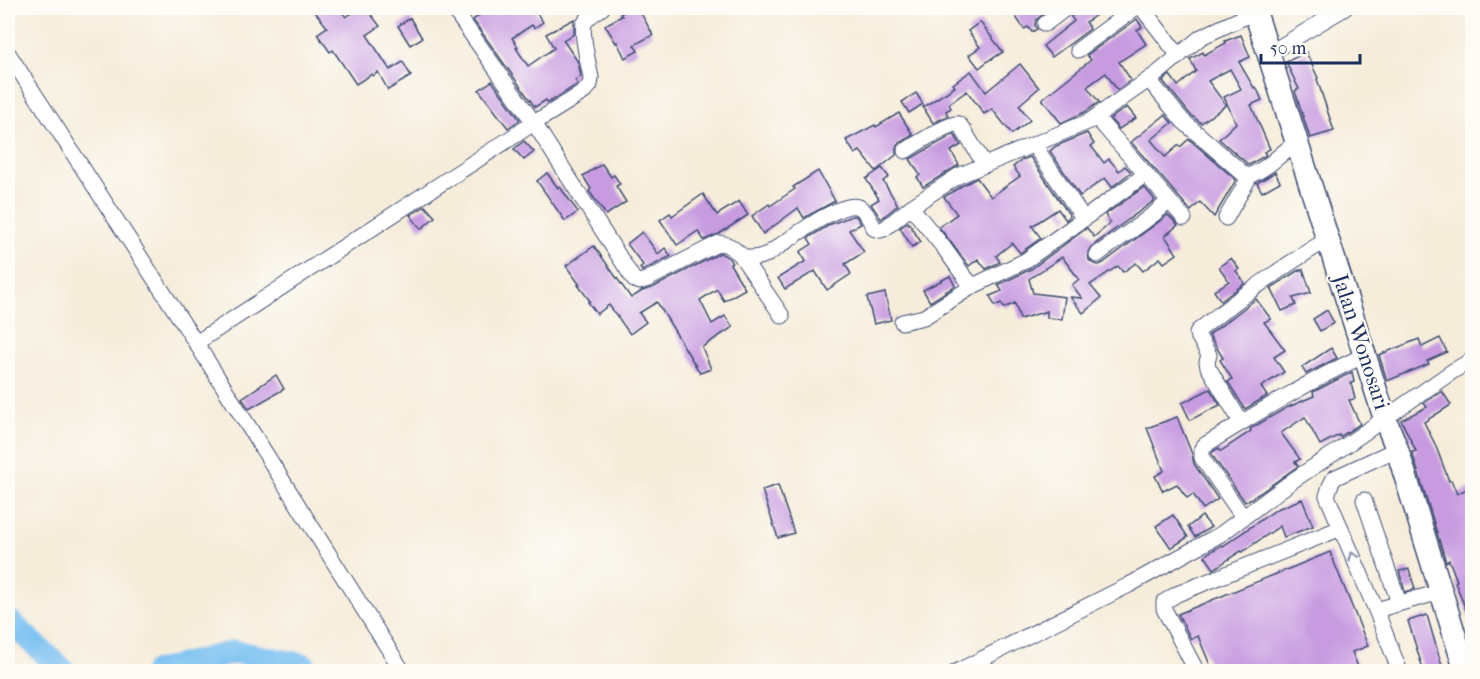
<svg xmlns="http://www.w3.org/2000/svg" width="1480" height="679" font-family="'IM FELL French Canon',serif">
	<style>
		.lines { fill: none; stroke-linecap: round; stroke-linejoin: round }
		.river { stroke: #79c0f1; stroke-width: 24 }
		.building { fill: #c89be1 }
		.minor-casing { stroke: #3c4b71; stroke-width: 17 }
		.highway-casing { stroke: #3c4b71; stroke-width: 25 }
		.minor { stroke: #fff; stroke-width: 15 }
		.highway { stroke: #fff; stroke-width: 22 }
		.oneway { stroke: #8d97ae }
		.labels { text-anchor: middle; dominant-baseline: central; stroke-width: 4.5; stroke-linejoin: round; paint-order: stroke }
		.street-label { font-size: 22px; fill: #1b2f5e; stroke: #fdfcf7 }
	</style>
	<rect width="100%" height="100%" fill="#fdfcf7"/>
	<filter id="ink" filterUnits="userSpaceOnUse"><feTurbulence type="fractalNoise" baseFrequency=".0167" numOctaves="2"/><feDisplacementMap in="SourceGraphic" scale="12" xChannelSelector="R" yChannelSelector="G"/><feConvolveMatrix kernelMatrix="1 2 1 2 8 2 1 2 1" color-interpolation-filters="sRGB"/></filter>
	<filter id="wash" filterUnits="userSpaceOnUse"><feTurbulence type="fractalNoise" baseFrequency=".008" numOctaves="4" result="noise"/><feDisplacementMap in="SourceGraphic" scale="24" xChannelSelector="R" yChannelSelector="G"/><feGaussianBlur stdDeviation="1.35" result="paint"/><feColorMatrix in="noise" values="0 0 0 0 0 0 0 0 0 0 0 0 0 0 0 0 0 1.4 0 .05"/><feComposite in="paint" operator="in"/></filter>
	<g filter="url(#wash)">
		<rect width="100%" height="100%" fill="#f6ecda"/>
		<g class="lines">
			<g class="river">
				<polyline points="8,620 65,672"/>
				<polyline points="156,672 235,652 304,665 307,672"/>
			</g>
		</g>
		<g id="blocks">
			<g class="building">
				<polygon points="312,8 339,8 346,17 360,8 366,8 380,26 367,35 390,70 403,62 411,76 388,90 378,72 373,76 372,74 356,84 333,50 330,52 317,34 327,27"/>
				<polygon points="489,8 494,8 499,14 507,8 533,8 543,22 534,28 532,25 512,38 518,47 516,48 528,66 554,48 546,34 574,19 574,34 563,40 578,62 581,76 575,80 578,84 548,103 546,100 535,107 473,20"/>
				<polygon points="632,8 638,8 653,35 634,45 638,51 625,58 617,42 616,43 605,25 622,16 620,14"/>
				<polygon points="1023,8 1051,8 1036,20 1035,25 1037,29 1032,32 1028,27 1024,29 1014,14"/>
				<polygon points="1076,8 1106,8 1086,22 1090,29 1052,57 1043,46 1074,21 1071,17 1075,12"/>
				<polygon points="410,18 422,38 410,45 398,26"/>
				<polygon points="1137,19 1142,27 1137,30 1146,44 1119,62 1131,80 1117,90 1106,73 1087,87 1099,102 1085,112 1061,123 1042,99 1091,60 1087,55"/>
				<polygon points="980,22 1003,52 992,59 992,58 979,68 969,55 980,47 968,31"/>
				<polygon points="1241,35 1250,57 1239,62 1254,88 1256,87 1262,100 1251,105 1270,149 1264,152 1266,155 1249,165 1219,139 1236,123 1224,97 1241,89 1230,69 1208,81 1226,105 1201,123 1190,114 1163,81 1170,75 1178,86 1196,71 1190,59 1203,52 1204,55 1226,43 1225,41"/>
				<polygon points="1306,52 1318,78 1317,79 1334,131 1310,138 1295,91 1299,89 1286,62"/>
				<polygon points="1020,64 1039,88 1019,105 1030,120 1012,134 992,109 984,114 967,91 949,104 951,108 946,111 948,116 933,123 923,107 955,87 953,84 971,71 986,92"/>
				<polygon points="492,81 520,120 508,128 479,90"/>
				<polygon points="916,93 923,104 909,113 902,102"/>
				<polygon points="1127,107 1136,118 1119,129 1110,119"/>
				<polygon points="899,113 913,135 899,143 896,147 896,155 876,171 860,151 855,154 846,140 875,125 876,127"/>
				<polygon points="1165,115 1172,123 1151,140 1165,157 1179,145 1180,147 1189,139 1236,180 1214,217 1200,202 1191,211 1131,142"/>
				<polygon points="1087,133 1094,144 1091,146 1104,163 1109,159 1119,171 1125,166 1131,172 1112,187 1105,178 1080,196 1050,151 1056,146"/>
				<polygon points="954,134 961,145 951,151 959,165 923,187 917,177 920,175 910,159"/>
				<polygon points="524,141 534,152 524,160 514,149"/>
				<polygon points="1030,157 1070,216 1066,220 1058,209 1032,226 1041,238 1020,253 1012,243 996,256 1000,262 986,269 978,259 969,266 939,227 957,214 944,197 963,185 977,178 991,197 1020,176 1013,167 1022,160"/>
				<polygon points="602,164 611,177 614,175 620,184 616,186 626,202 606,215 589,191 591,189 583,176"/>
				<polygon points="882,168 889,177 883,181 898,205 881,219 871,204 879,199 866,179"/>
				<polygon points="818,171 835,201 804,218 798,208 763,234 752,216 769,204 770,206 795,189 793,187"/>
				<polygon points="1275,172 1280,182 1262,192 1257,183"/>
				<polygon points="547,173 558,188 560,187 578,212 565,221 537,181"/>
				<polygon points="1144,187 1155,200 1091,247 1088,252 1089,260 1094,264 1099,265 1103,263 1168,215 1178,225 1165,236 1177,254 1164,263 1160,258 1143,271 1136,263 1123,272 1118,266 1090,285 1101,298 1083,313 1070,297 1082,298 1072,285 1079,279 1062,257 1029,279 1033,293 1065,297 1062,319 1047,318 1047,311 1020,319 1015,303 1004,308 1001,303 995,306 990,296 1002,291 998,285 1031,269 1087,228 1094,237 1111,223 1105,215"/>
				<polygon points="703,194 717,215 739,201 748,215 719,234 704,240 698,231 677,245 660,220 670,213 672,216"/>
				<polygon points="425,206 435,217 421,229 410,215"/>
				<polygon points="852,216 856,216 861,224 849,230 864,252 845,264 851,274 827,290 815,271 785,289 778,278 806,261 800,252 812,244 808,238 831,224"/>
				<polygon points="908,222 921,242 912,247 900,228"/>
				<polygon points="642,232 658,254 665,248 671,256 642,271 640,268 643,265 627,244"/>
				<polygon points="594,246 631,298 642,291 652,288 720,253 728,257 732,263 730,264 745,289 724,301 717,289 700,300 712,324 725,316 733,327 702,347 711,369 700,373 657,302 639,313 646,322 630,334 609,305 597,314 588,302 590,301 578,285 580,285 566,266"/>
				<polygon points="1231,258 1239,269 1236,271 1245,283 1221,301 1214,291 1229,281 1219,267"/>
				<polygon points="1303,269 1311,293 1293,298 1296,305 1282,311 1271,288 1297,271"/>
				<polygon points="950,276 955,286 930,302 923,290"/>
				<polygon points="885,293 891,320 874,324 867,297"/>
				<polygon points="1256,299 1271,319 1264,322 1285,350 1274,357 1284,372 1261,387 1267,396 1245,409 1228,382 1232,379 1220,360 1223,358 1209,335"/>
				<polygon points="1327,310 1334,323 1320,331 1313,319"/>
				<polygon points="1440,338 1447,352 1427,361 1429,364 1387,381 1379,355 1419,339 1422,347"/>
				<polygon points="1331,348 1337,358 1306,374 1302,367"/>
				<polygon points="1352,372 1354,382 1351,383 1355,399 1349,400 1360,424 1343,435 1340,437 1339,435 1320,445 1305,417 1281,433 1300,459 1295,462 1298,466 1260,493 1245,502 1212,455 1212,452 1219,448 1221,451 1251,431 1250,429 1286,408 1314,396 1313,392"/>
				<polygon points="276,375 284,389 249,409 242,398"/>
				<polygon points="1210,389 1220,405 1190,420 1182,403"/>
				<polygon points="1442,391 1451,405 1424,422 1435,444 1449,481 1451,480 1457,494 1469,488 1473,495 1472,625 1455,582 1457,581 1449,560 1446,562 1412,452 1416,451 1401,420 1427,407 1424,403"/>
				<polygon points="1177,417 1192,454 1194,464 1218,499 1203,509 1193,494 1187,498 1177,484 1163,491 1155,476 1164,471 1147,428"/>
				<polygon points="778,485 794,533 778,538 762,490"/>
				<polygon points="1302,499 1313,526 1284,537 1280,526 1242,552 1241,551 1214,569 1205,556 1208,553 1222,545 1223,546 1277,509"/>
				<polygon points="1173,515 1188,537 1171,548 1156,526"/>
				<polygon points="1202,516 1211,527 1195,537 1188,527"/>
				<polygon points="1330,552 1368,646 1352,652 1360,672 1213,672 1198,636 1191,639 1178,614"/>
				<polygon points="1409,569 1415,589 1405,592 1399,571"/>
				<polygon points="1427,615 1438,653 1444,672 1424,672 1408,621"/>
			</g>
		</g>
	</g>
	<g filter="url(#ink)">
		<use href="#blocks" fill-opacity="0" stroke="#3c4b71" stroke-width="1.5"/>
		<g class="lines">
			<g class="minor-casing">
				<g id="minor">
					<path d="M 602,8 C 596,12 587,17 584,24 C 581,35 589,66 591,78 L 590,85 L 584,92 L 534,123 L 634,280 L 640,282 L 648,279 L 719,243 C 742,245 735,267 768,254 C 785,243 841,199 859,207 C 866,210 871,223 875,229 L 880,230 L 884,229 L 911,207 L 958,176 L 1090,121 L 1158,73 L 1201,37 L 1255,12"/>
					<polyline points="1142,8 1179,56"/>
					<polyline points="1045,24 1066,8"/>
					<polyline points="1078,50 1135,8"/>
					<polyline points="8,53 196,343 403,672"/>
					<polyline points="1268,54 1345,8"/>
					<path d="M 1149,80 L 1183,121 L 1246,176 C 1262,174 1283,152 1296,142"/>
					<polyline points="1096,117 1184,218"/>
					<polyline points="1034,145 1084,219"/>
					<path d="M 905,151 C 913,146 952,121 958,124 C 960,125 961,127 962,128 L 985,165"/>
					<polyline points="911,207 944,248 964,276 973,286 1025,261 1146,174"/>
					<polyline points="1226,218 1250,176"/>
					<path d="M 1097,255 C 1120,237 1147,222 1169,201"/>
					<polyline points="742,257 782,316"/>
					<polyline points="902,322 924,317 973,286"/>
					<polyline points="196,343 534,123 453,8"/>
					<path d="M 1241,422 L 1208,367 L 1207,362 L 1209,355 L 1197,334 L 1198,331 C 1239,298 1282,267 1328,239"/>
					<polyline points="1397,449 1334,478 1330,486 1327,496 1376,610 1400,672"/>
					<polyline points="1364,500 1399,603"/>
					<path d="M 1243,517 L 1202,458 L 1202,448 L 1205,445 C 1257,413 1309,381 1365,355"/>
					<polyline points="1376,610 1440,592"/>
					<polyline points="956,672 1129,585 1221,534 1295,479 1342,448 1453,371 1472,360"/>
					<polyline points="1197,672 1164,609 1164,602 1177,594 1341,528"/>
				</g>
			</g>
			<g class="highway-casing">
				<polyline id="highway" points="1254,8 1385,419 1397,449 1466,672"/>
			</g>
			<use href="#minor" class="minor"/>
			<use href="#highway" class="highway"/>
		</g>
		<defs><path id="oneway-chevron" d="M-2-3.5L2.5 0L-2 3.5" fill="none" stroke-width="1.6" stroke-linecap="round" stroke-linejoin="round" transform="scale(1.5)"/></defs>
		<use class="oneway" href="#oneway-chevron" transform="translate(1353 556) rotate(-113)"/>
	</g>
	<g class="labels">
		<g class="street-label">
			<text transform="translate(1361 342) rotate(72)">Jalan Wonosari</text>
		</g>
	</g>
	<rect width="1480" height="679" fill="none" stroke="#fdfcf7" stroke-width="30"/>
	<path d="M1261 54v9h99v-9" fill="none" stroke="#1b2f5e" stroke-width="3"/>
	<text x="1270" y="54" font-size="18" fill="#1b2f5e" stroke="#fdfcf7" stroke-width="4.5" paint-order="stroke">50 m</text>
</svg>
